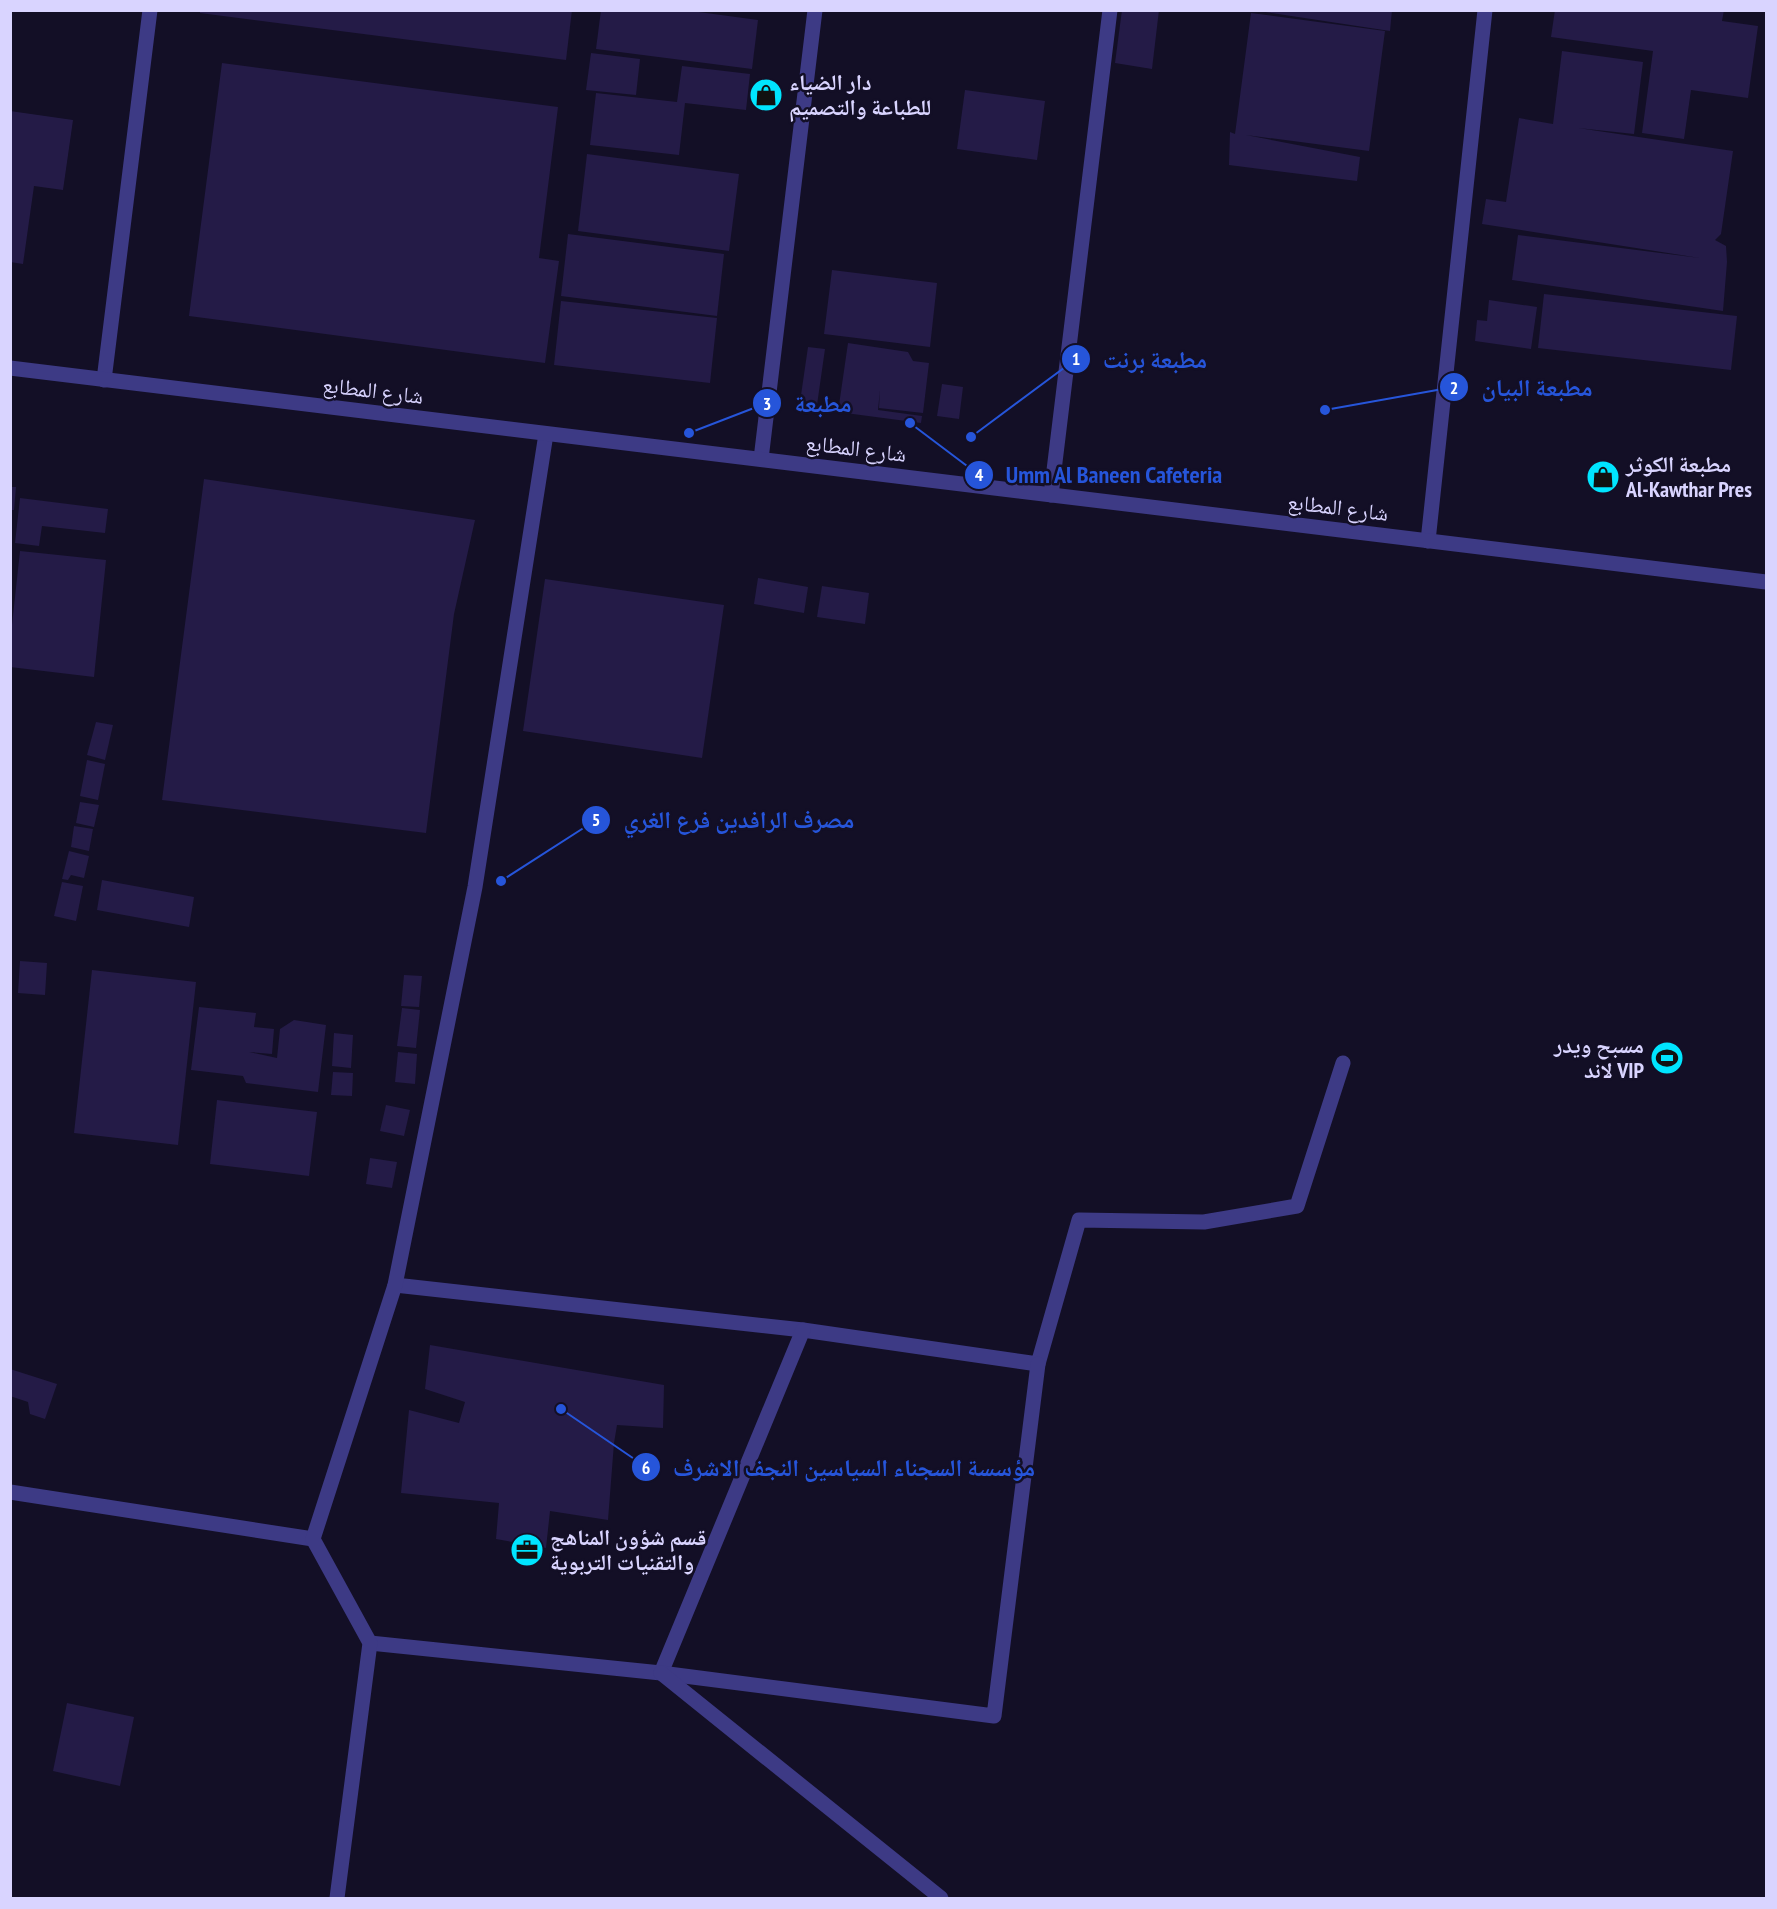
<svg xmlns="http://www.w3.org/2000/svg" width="1777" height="1909" font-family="'PT Sans Narrow','Noto Naskh Arabic',sans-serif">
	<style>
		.building { fill: #241b47 }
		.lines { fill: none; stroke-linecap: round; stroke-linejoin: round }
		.minor { stroke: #3d3a85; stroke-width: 15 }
		.tertiary { stroke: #3d3a85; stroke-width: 15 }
		.labels { text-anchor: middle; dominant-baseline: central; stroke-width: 5; stroke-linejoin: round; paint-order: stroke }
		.poi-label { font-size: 22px; font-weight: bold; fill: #d9d4ff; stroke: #130f26; text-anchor: start }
		.street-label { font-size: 22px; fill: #d9d4ff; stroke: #130f26 }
		.leader { fill: none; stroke: #2655da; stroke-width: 2 }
		.callout-dot { fill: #2655da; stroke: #130f26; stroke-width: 2 }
		.mark-label { font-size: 18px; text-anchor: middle; font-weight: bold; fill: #fff }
		.callout-label { font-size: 24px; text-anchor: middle; font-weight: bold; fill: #2655da; stroke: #130f26; stroke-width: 5; stroke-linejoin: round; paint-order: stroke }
	</style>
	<rect width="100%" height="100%" fill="#130f26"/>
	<g class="building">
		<polygon points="200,10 572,10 566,60 200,13"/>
		<polygon points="601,10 684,10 758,20 752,69 596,49"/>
		<polygon points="1122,10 1159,10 1152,69 1115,63"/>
		<polygon points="1252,10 1392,10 1390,31"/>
		<polygon points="1555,10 1724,10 1722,21 1758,26 1748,98 1691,90 1684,139 1642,133 1653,51 1551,37"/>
		<polygon points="1251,13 1385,31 1369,151 1246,135 1360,157 1357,181 1229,165 1230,132 1235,134"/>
		<polygon points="1562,51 1643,62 1634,134 1578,128 1733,151 1721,234 1715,240 1726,246 1727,262 1723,311 1512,280 1518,235 1700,258 1482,224 1486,199 1506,202 1519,118 1553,124"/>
		<polygon points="591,53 640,59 636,95 586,90"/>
		<polygon points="222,63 558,107 539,258 559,261 545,363 189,316"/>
		<polygon points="682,66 750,74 746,110 685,103 679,155 590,145 596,93 677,102"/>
		<polygon points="965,90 1045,101 1037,160 957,149"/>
		<polygon points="10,111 73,120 63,190 34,186 23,264 10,262"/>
		<polygon points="587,154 739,174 729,251 578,231"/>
		<polygon points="568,234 724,254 717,316 561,296"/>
		<polygon points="832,270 937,283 930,347 824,334"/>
		<polygon points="1544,294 1737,316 1731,370 1538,348"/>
		<polygon points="1489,300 1537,307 1531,349 1475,341 1477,320 1487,321"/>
		<polygon points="561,301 717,318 710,383 554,365"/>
		<polygon points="848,343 908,352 913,361 929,363 923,413 879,408 880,390 878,410 922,416 921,423 838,412"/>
		<polygon points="808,347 825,349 817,405 800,402"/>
		<polygon points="942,384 963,387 959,419 937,416"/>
		<polygon points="204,479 475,520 454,614 426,833 162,800"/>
		<polygon points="10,487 16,487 14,510 10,510"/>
		<polygon points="20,498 108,509 105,533 42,526 39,546 15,543"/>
		<polygon points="20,551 106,560 94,677 10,667 10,643"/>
		<polygon points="758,578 808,587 804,613 754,604"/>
		<polygon points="545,579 724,605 702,758 523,731"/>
		<polygon points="822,586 869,593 865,624 817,617"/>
		<polygon points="96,722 113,725 105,760 87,755"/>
		<polygon points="87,760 105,764 98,800 80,796"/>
		<polygon points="80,802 99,805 94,827 76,823"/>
		<polygon points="74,826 93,829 89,851 71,847"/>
		<polygon points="69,851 89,856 84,878 71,875 68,880 62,879"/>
		<polygon points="102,880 194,897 189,927 97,910"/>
		<polygon points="62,882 83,886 76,921 54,916"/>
		<polygon points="20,961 47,963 45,995 18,993"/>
		<polygon points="92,970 196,982 178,1145 74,1133"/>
		<polygon points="404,975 422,976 419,1007 401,1006"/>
		<polygon points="199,1007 256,1013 254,1027 274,1029 272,1054 249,1052 277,1058 280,1029 294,1020 326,1025 318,1092 246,1083 243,1076 191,1070"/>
		<polygon points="402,1008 420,1010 416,1048 397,1046"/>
		<polygon points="334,1033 353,1035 351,1068 332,1066"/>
		<polygon points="398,1052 417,1054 415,1084 395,1082"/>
		<polygon points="333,1072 353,1073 352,1096 331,1095"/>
		<polygon points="217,1100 317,1112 309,1176 210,1164"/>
		<polygon points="386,1105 410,1110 404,1136 380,1131"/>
		<polygon points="370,1158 397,1162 392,1188 366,1184"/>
		<polygon points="430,1345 664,1385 663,1428 617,1425 614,1443 608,1520 550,1511 546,1548 496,1539 499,1503 401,1493 409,1410 459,1423 465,1402 425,1389"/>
		<polygon points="10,1369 57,1384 45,1419 30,1414 28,1402 10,1396"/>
		<polygon points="67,1703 134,1717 120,1786 53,1771"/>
	</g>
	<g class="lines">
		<g class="minor">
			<polyline points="104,380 150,10"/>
			<polyline points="761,459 815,10"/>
			<polyline points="1051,495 1110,10"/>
			<polyline points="1428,541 1485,10"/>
			<polyline points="395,1285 803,1330 1038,1364 1079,1220 1204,1222 1297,1206 1343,1063"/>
			<polyline points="10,1492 313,1539"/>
			<polyline points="370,1643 661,1673 803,1330"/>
			<polyline points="661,1673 994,1716 1038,1364"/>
			<polyline points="661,1673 941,1898"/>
			<polyline points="337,1898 370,1643 313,1539 395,1285 475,887 546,434"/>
		</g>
		<polyline class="tertiary" points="10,368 1766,582"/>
	</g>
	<defs>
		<g id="shop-disc" transform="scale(1.725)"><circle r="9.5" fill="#00e5ff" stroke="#130f26"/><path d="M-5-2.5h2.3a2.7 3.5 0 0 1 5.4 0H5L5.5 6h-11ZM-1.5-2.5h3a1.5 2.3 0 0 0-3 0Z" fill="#111"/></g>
		<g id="stadium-disc" transform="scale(1.725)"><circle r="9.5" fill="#00e5ff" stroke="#130f26"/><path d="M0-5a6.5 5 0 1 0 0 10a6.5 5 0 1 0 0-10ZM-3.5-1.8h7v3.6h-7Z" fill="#111"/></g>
		<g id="office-disc" transform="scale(1.725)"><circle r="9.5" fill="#00e5ff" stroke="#130f26"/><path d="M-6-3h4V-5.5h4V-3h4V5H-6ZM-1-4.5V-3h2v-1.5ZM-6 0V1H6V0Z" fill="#111"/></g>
	</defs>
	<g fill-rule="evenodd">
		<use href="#shop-disc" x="766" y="95"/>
		<use href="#shop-disc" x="1603" y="477"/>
		<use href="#stadium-disc" x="1667" y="1058"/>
		<use href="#office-disc" x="527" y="1550"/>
	</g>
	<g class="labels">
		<g class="poi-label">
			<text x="789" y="82">دار الضياء<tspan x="789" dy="25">للطباعة والتصميم</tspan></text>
			<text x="1626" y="464">مطبعة الكوثر<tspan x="1626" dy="25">Al-Kawthar Pres</tspan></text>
			<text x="1644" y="1045" text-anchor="end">مسبح ويدر<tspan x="1644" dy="25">لاند VIP</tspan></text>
			<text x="550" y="1537">قسم شؤون المناهج<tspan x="550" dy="25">والتقنيات التربوية</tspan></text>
		</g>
		<g class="street-label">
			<text transform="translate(373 390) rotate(7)">شارع المطابع</text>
			<text transform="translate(856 448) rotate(7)">شارع المطابع</text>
			<text transform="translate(1338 507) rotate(7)">شارع المطابع</text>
		</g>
	</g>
	<path class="leader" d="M971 437L1076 359M1325 410L1454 387M689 433L767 403M910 423L979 475M501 881L596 820M561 1409L646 1467"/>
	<g class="callout-dot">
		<circle cx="971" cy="437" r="6"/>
		<circle cx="1325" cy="410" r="6"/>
		<circle cx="689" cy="433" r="6"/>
		<circle cx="910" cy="423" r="6"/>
		<circle cx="501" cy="881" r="6"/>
		<circle cx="561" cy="1409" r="6"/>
		<circle cx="1076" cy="359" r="15"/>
		<circle cx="1454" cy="387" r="15"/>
		<circle cx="767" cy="403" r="15"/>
		<circle cx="979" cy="475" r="15"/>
		<circle cx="596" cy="820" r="15"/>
		<circle cx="646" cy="1467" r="15"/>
	</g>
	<g class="mark-label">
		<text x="1076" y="365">1</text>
		<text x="1454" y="394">2</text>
		<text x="767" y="410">3</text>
		<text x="979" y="481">4</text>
		<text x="596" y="826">5</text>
		<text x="646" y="1474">6</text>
	</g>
	<g class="callout-label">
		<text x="1155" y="368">مطبعة برنت</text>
		<text x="1537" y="396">مطبعة البيان</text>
		<text x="823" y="412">مطبعة</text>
		<text x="1114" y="483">Umm Al Baneen Cafeteria</text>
		<text x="739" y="828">مصرف الرافدين فرع الغري</text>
		<text x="854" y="1476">مؤسسة السجناء السياسين النجف الاشرف</text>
	</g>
	<rect width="1777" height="1909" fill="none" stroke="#d9d4ff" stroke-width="24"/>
</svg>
